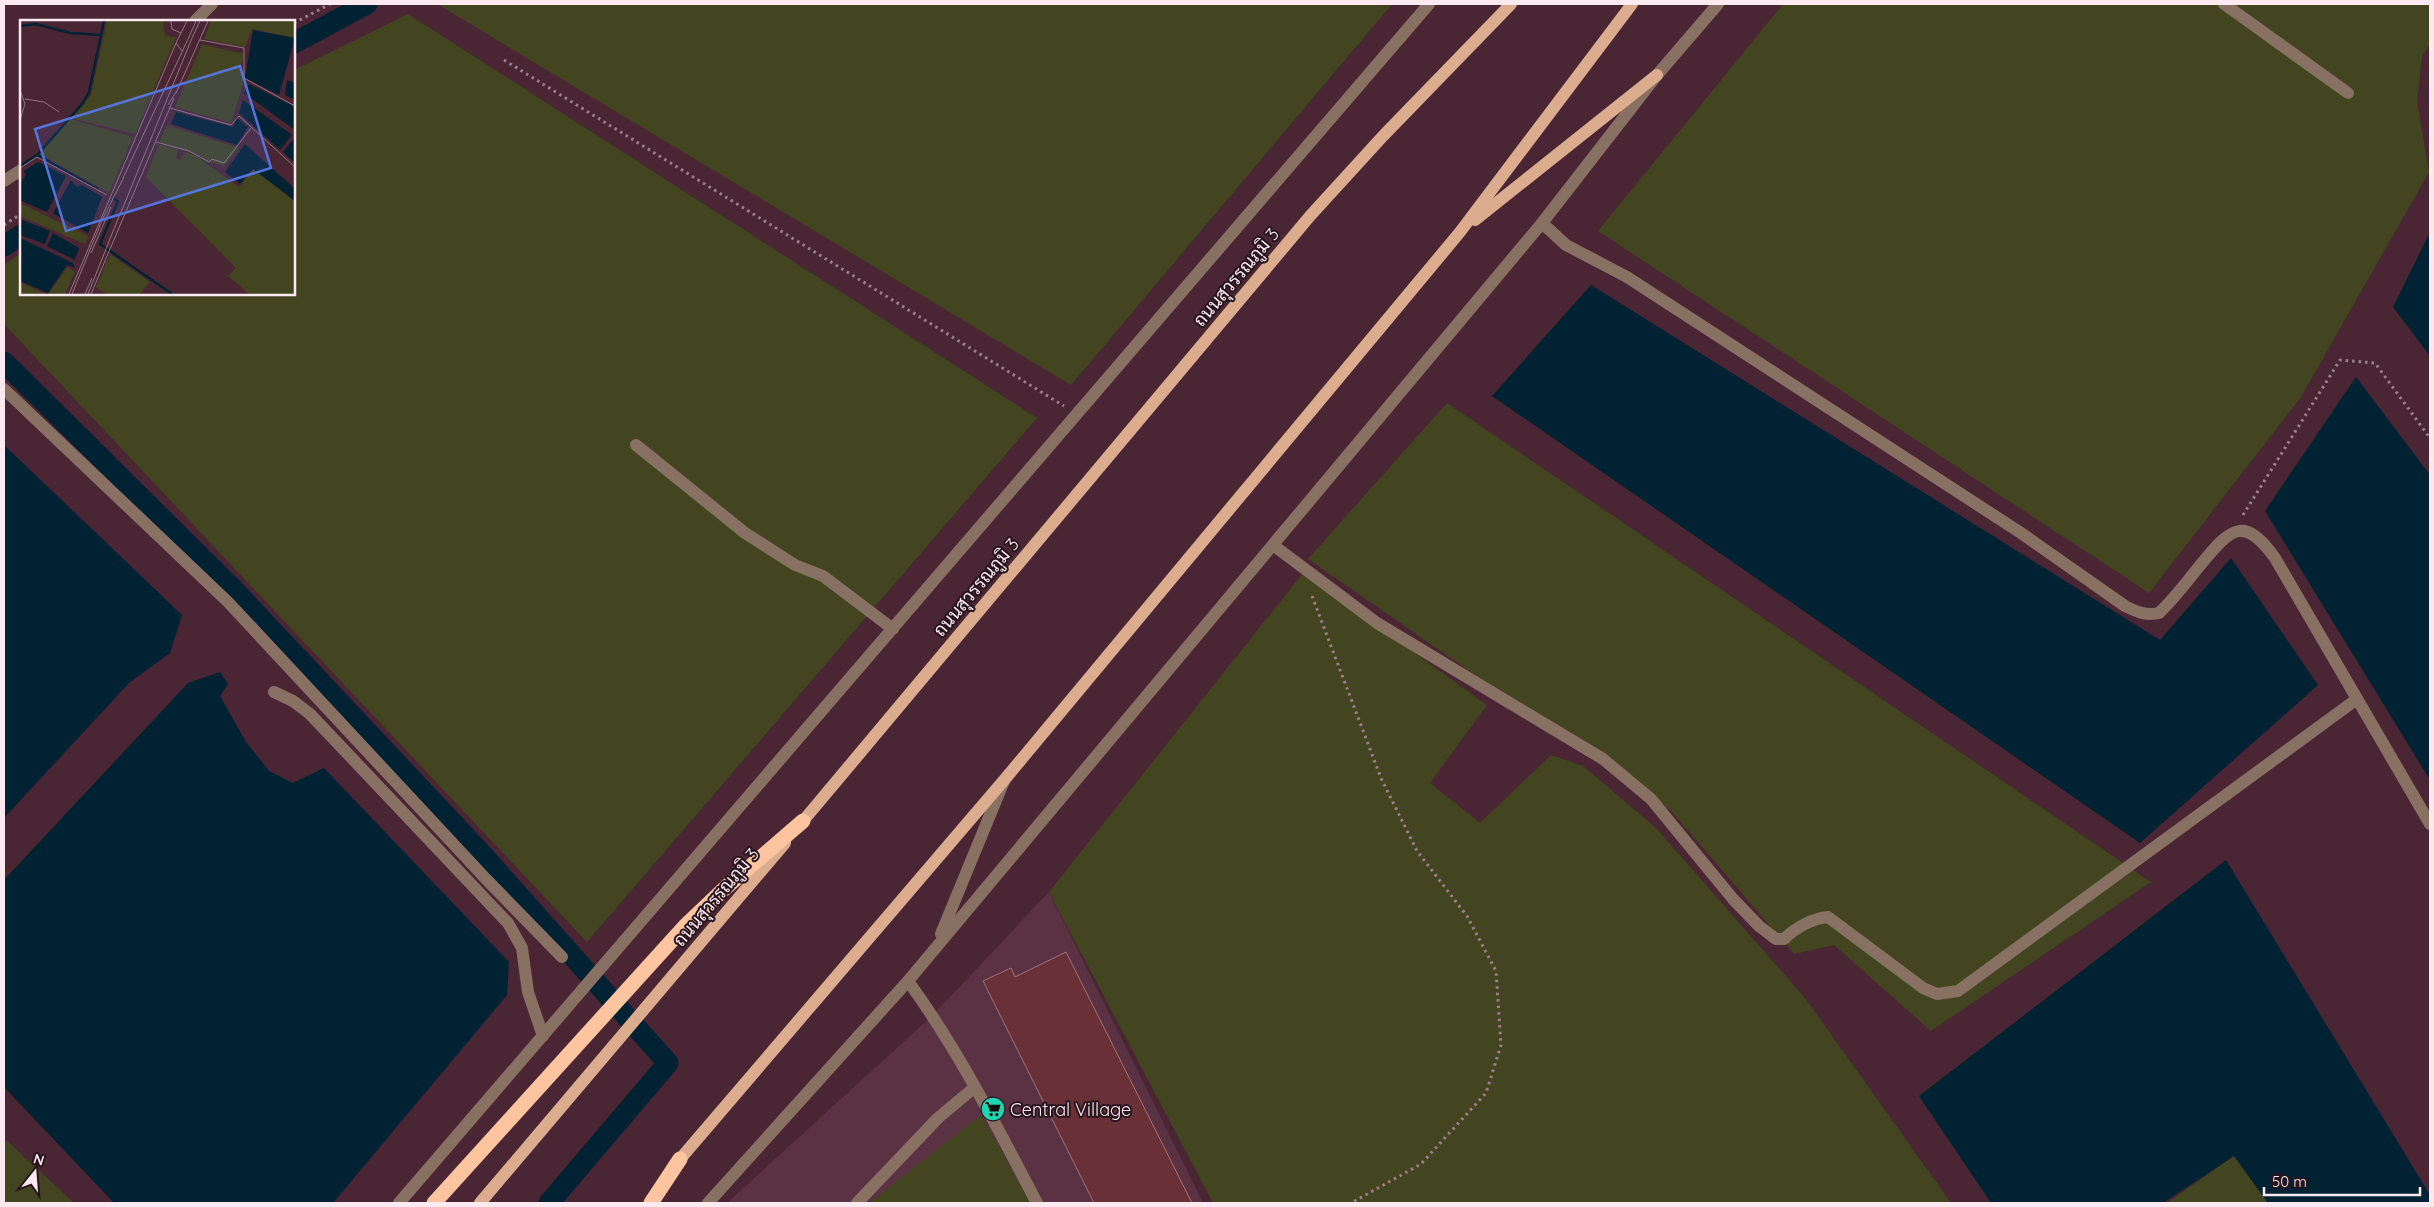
<svg xmlns="http://www.w3.org/2000/svg" width="2434" height="1207" font-family="Quicksand,Sarabun,sans-serif">
	<style>
		.built { fill: #5b3243 }
		.green { fill: #424520 }
		.water { fill: #012232 }
		.lines { fill: none; stroke-linecap: round; stroke-linejoin: round }
		.canal { stroke: #012232; stroke-width: 21 }
		.building { fill: #693037; stroke: #a17377 }
		.path { stroke: #9b7f8a; stroke-width: 3; stroke-dasharray: 2.5 4; stroke-linecap: butt }
		.minor { stroke: #887062; stroke-width: 12 }
		.major { stroke: #dbac8e; stroke-width: 12 }
		.highway { stroke: #fcc49f; stroke-width: 15 }
		.labels { text-anchor: middle; dominant-baseline: central; stroke-width: 4; stroke-linejoin: round; paint-order: stroke }
		.street-label { font-size: 18px; fill: #fde9f0; stroke: #26151c }
		.poi-label { font-size: 18px; fill: #fde9f0; stroke: #26151c; text-anchor: start }
		.inset-river { fill: none; stroke: #012232; stroke-width: 2.5 }
		.inset-road { fill: none; stroke: #927480; stroke-width: 1 }
		.view { fill: #5575de; fill-opacity: 0.15; stroke: #5575de; stroke-width: 2.5 }
		.inset-edge { fill: none; stroke: #fde9f0; stroke-width: 2.5 }
	</style>
	<rect width="100%" height="100%" fill="#4a2635"/>
	<polygon class="built" points="1049,892 1203,1203 727,1203 934,1014"/>
	<g class="green">
		<polygon points="437,4 1392,4 1071,385"/>
		<polygon points="1783,4 2430,4 2430,43 2422,57 2417,101 2429,172 2301,397 2149,593 1598,231"/>
		<polygon points="408,14 1037,418 587,942 4,324 4,265 21,253 21,294 294,294 294,70"/>
		<polygon points="1447,403 2151,882 1931,1031 1834,945 1794,954 1671,811 1308,559"/>
		<polygon points="1303,573 1487,705 1430,783 1480,823 1551,755 1583,766 1656,828 1805,998 1951,1203 1213,1203 1049,892"/>
		<polygon points="981,1115 1030,1203 869,1203"/>
		<polygon points="4,1138 74,1203 4,1203"/>
		<polygon points="2234,1156 2268,1203 2167,1203"/>
	</g>
	<g class="water">
		<polygon points="2430,232 2430,356 2393,307"/>
		<polygon points="1591,285 2160,640 2231,558 2318,685 2140,843 1492,396"/>
		<polygon points="2356,377 2430,475 2430,780 2265,511"/>
		<polygon points="4,445 182,615 170,653 129,683 4,818"/>
		<polygon points="220,672 228,684 220,696 246,742 269,771 293,783 324,768 509,962 507,995 333,1203 114,1203 4,1087 4,880 188,683"/>
		<polygon points="2226,860 2430,1195 2430,1203 2268,1203 2234,1156 2163,1203 1991,1203 1919,1096"/>
	</g>
	<g class="lines">
		<g class="canal">
			<polyline points="294,43 367,4"/>
			<polyline points="4,246 21,235"/>
			<polyline points="4,362 235,591 480,852 668,1063 549,1203"/>
		</g>
	</g>
	<polygon class="building" points="1066,952 1192,1203 1094,1203 983,981 1011,968 1015,977"/>
	<g class="lines">
		<g class="path">
			<polyline points="294,23 330,4"/>
			<polyline points="504,60 1064,406"/>
			<polyline points="4,225 21,214"/>
			<polyline points="2243,515 2340,360 2375,363 2430,438"/>
			<polyline points="1312,596 1381,778 1417,851 1467,916 1496,971 1501,1045 1486,1093 1421,1164 1351,1203"/>
		</g>
		<g class="minor">
			<polyline points="2224,4 2348,93"/>
			<polyline points="195,21 212,4"/>
			<polyline points="4,181 21,170"/>
			<path d="M 1542,223 L 1566,245 L 1627,277 L 2021,533 L 2125,606 C 2137,612 2146,616 2159,613 C 2175,598 2188,580 2202,563 C 2231,528 2244,515 2275,558 L 2430,824"/>
			<polyline points="4,389 228,602 486,879 562,957"/>
			<polyline points="636,445 745,533 795,565 823,576 893,629"/>
			<path d="M 1273,545 L 1377,623 L 1603,759 L 1651,799 L 1733,899 L 1759,926 L 1776,939 L 1784,939 C 1795,928 1813,918 1828,917 L 1923,988 L 1937,994 L 1958,991 L 2357,699"/>
			<polyline points="274,692 293,701 310,714 508,923 522,948 528,992 543,1036"/>
			<polyline points="941,934 1004,781"/>
			<path d="M 908,981 C 959,1051 997,1127 1037,1203"/>
			<polyline points="399,1203 1429,4"/>
			<polyline points="708,1203 908,981 1542,223 1657,75 1718,4"/>
			<polyline points="857,1203 938,1118 975,1087"/>
		</g>
		<g class="major">
			<polyline points="1475,220 1657,75"/>
			<polyline points="798,827 1310,216 1383,136 1511,4"/>
			<polyline points="675,1165 1005,779 1460,232 1632,4"/>
			<polyline points="480,1203 785,843"/>
		</g>
		<g class="highway">
			<polyline points="434,1203 685,926 724,889 803,821"/>
			<polyline points="651,1203 680,1159"/>
		</g>
	</g>
	<defs>
		<g id="supermarket-disc" transform="scale(1.25)"><circle r="9.5" fill="#1fd5b0" stroke="#26151c"/><path d="M-6-5.5h2.5l.6 2H6L4.5 2H-2.5L-4.4-4H-6ZM-1.5 3.2a1.3 1.3 0 1 0 .1 0ZM3 3.2a1.3 1.3 0 1 0 .1 0Z" fill="#111"/></g>
	</defs>
	<g fill-rule="evenodd">
		<use href="#supermarket-disc" x="993" y="1109"/>
	</g>
	<g class="labels">
		<g class="street-label">
			<text transform="translate(1236 277) rotate(-50)">ถนนสุวรรณภูมิ 3</text>
			<text transform="translate(976 587) rotate(-50)">ถนนสุวรรณภูมิ 3</text>
			<text transform="translate(716 897) rotate(-50)">ถนนสุวรรณภูมิ 3</text>
		</g>
		<g class="poi-label">
			<text x="1010" y="1109">Central Village</text>
		</g>
	</g>
	<g transform="translate(20 20)">
		<rect width="275" height="275" fill="#4a2635"/>
		<path d="M 87,1 L 143,1 L 145,16 L 156,17 L 115,114 L 51,98 L 71,75 ZM 191,1 L 275,1 L 275,18 L 232,9 L 225,27 L 184,19 ZM 182,24 L 224,34 L 220,51 L 224,61 L 211,103 L 155,87 ZM 50,99 L 113,117 L 89,173 L 20,134 ZM 147,105 L 219,128 L 204,146 L 191,143 L 176,134 L 139,122 ZM 139,124 L 158,130 L 156,138 L 160,140 L 165,132 L 176,136 L 219,167 L 233,149 L 275,181 L 275,274 L 229,274 L 208,256 L 216,248 L 126,157 ZM 0,183 L 68,216 L 65,224 L 0,196 ZM 90,234 L 130,262 L 120,274 L 86,274 L 76,267 ZM 48,247 L 55,252 L 45,274 L 28,274 ZM 0,262 L 25,274 L 0,274 Z" fill="#424520"/>
		<path d="M 233,10 L 275,18 L 259,75 L 225,58 ZM 267,60 L 275,63 L 275,80 L 265,75 ZM 229,64 L 275,87 L 275,110 L 224,73 ZM 223,80 L 272,115 L 260,130 L 219,93 ZM 156,92 L 213,107 L 217,98 L 228,107 L 217,125 L 151,104 ZM 275,117 L 275,143 L 263,132 ZM 225,124 L 275,169 L 275,181 L 233,149 L 220,164 L 205,152 ZM 18,142 L 46,156 L 27,192 L 0,180 L 0,164 L 6,155 L 4,151 ZM 51,160 L 57,167 L 62,165 L 82,177 L 68,213 L 33,193 ZM 0,199 L 30,211 L 25,224 L 0,215 ZM 33,213 L 59,228 L 55,240 L 27,226 ZM 0,218 L 53,243 L 55,248 L 47,245 L 28,273 L 0,261 Z" fill="#012232"/>
		<path class="inset-river" d="M 0,6 L 16,4 L 50,13 L 81,15M 17,135 L 78,169M 0,146 L 17,135 L 63,83 L 69,72 L 84,1M 93,178 L 98,181 L 80,224 L 152,274"/>
		<path class="inset-road" d="M 151,1 L 152,9 L 161,13M 169,17 L 176,1M 172,18 L 180,1M 180,20 L 224,28 L 224,58 L 275,86M 162,31 L 156,23 L 167,1M 0,70 L 5,84 L 0,100M 156,73 L 188,1M 5,79 L 24,82 L 39,92M 148,85 L 156,72M 150,88 L 211,105 L 219,96 L 275,147M 136,122 L 169,131 L 189,142 L 192,139 L 204,143 L 231,108M 0,148 L 17,137 L 87,175M 103,158 L 169,17M 102,190 L 172,18M 71,233 L 91,187M 49,274 L 156,23M 52,274 L 83,198 L 104,157M 65,274 L 72,258M 68,274 L 102,189M 71,274 L 154,78"/>
		<path class="view" d="M 220,46 L 251,148 L 46,211 L 15,109 Z"/>
		<rect width="275" height="275" class="inset-edge"/>
	</g>
	<rect width="2434" height="1207" fill="none" stroke="#fde9f0" stroke-width="10"/>
	<g transform="translate(35 1172) rotate(17)" stroke="#26151c" stroke-width="4" paint-order="stroke">
	<path d="M0-4L9 19L0 12L-9 19Z" fill="#fde9f0"/>
	<text y="-8" font-size="14" font-weight="bold" text-anchor="middle" fill="#fde9f0">N</text>
	</g>
	<path d="M2264 1187v8h156v-8" fill="none" stroke="#fde9f0" stroke-width="2.5"/>
	<text x="2272" y="1187" font-size="15" fill="#fde9f0" stroke="#26151c" stroke-width="4" paint-order="stroke">50 m</text>
</svg>
